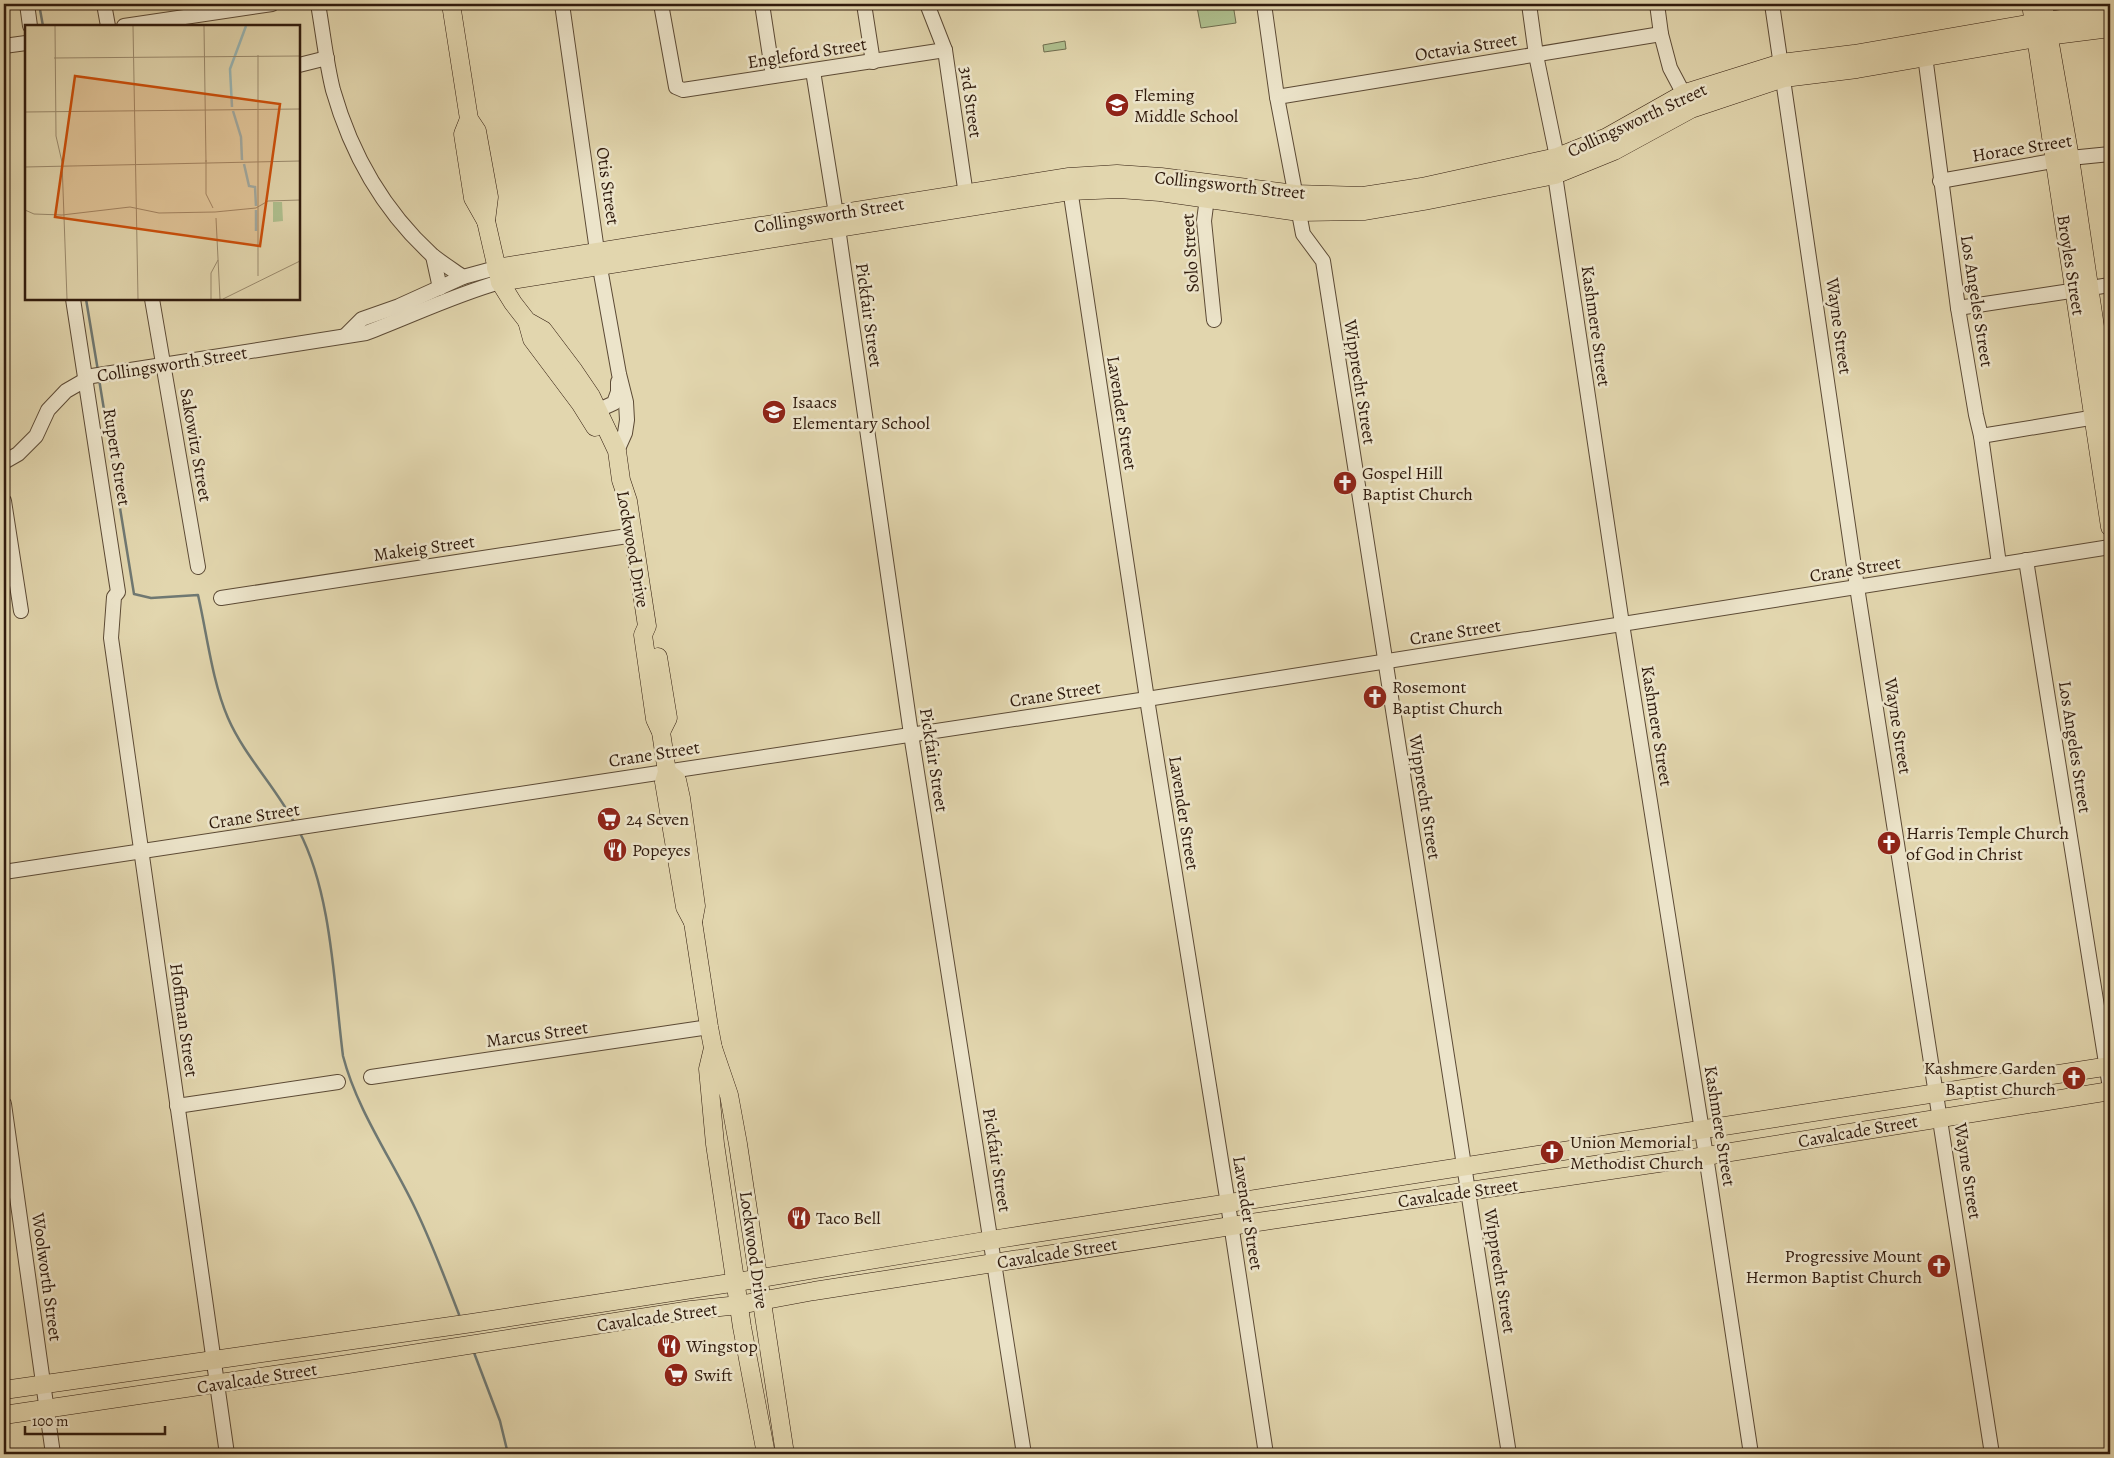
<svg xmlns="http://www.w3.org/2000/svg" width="2114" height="1458" font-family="Alegreya,serif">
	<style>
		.garden { fill: #aebf8e; stroke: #6f6d4e }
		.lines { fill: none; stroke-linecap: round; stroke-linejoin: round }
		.stream { stroke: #6f7872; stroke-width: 2.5 }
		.minor-casing { stroke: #5c4a35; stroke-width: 16 }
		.major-casing { stroke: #301b0d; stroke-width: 19 }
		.minor { stroke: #ece4ca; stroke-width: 14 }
		.major { stroke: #e2d6ae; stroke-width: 18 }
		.labels { text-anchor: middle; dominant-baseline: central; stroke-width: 5; stroke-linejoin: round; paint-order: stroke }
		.street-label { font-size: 18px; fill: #301b0d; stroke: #ece4ca }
		.poi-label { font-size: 18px; fill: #301b0d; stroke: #ece4ca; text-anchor: start }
		.inset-river { fill: none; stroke: #99b6b5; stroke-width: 2.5 }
		.inset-road { fill: none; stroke: #9b8b6e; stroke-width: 1 }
		.view { fill: #cc500c; fill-opacity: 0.15; stroke: #cc500c; stroke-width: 2.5 }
		.inset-edge { fill: none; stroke: #301b0d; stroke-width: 2.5 }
	</style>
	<rect width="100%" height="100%" fill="#e2d6ae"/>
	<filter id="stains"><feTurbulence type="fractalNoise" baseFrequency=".004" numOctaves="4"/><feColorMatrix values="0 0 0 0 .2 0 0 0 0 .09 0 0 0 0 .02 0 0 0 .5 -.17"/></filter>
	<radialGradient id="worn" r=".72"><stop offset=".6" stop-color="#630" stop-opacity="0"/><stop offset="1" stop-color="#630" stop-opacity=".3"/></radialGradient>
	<g class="garden">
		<polygon points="1220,4 1233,4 1236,23 1201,28 1197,7"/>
		<polygon points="1065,41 1066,49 1044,52 1043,45"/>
	</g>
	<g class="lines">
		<g class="stream">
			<polyline points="39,4 43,26"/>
			<polyline points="86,299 98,371"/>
			<path d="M 99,379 L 134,594 L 151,598 L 198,595 C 207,634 212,681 228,718 C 245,757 276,787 295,824"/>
			<path d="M 299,831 C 332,894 334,986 343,1056 C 357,1110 391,1158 415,1208 C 432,1243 446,1281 460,1317"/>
			<polyline points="473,1350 500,1421 508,1454"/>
		</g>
		<g class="minor-casing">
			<g id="minor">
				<polyline points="27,4 30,26"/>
				<polyline points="104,4 108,26"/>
				<path d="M 318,4 C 323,32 326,62 333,90 C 351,153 384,211 432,255 C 442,263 453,270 463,277"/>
				<polyline points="562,4 597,251 619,374 626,402 627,420 625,433 617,451"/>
				<polyline points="661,4 676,87 683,90 945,50"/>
				<polyline points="762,4 773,76"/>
				<polyline points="864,4 873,62"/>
				<polyline points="927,4 945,50 967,202"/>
				<polyline points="1264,4 1277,97 1303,234 1323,261 1509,1454"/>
				<polyline points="1529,4 1536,55 1557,157 1555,175 1622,624 1706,1156 1751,1454"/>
				<polyline points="1657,4 1661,34 1670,68 1688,102"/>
				<polyline points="1772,4 1857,587 1992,1454"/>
				<polyline points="124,26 272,4"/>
				<polyline points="4,46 26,43"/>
				<polyline points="1924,48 1958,308 1976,415 1981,436 1999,564"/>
				<polyline points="299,65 327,58"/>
				<polyline points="813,71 836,214 911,734 1024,1454"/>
				<polyline points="1277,97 1661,34"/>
				<polyline points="1940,181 2070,158 2110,154"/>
				<polyline points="1069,182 1147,699 1228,1204 1266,1454"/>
				<polyline points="1208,190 1204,221 1214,320"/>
				<polyline points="433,256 440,288"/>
				<polyline points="73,299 118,592 114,597 111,638 227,1454"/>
				<polyline points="152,299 198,567"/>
				<polyline points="1958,308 2110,285"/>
				<polyline points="346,335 362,319 399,306 463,277 496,268"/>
				<polyline points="590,414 614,403 618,392 618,382"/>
				<polyline points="1981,436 2102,416"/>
				<path d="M 4,462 L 18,454 L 36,436 L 48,410 L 66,391 L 92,376 L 366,333 C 411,316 454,295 500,282"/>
				<polyline points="4,501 21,611"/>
				<polyline points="2026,560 2110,1088"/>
				<polyline points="221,598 634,535"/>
				<polyline points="4,872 1147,699 2110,547"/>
				<polyline points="371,1077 709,1027"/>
				<polyline points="4,1104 53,1454"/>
				<polyline points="177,1106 338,1082"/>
			</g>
		</g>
		<g class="major-casing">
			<g id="major">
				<polyline points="451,4 469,119 477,131 489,197 486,221 500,282 513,303 527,321 543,330 574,371 591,396 617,451 621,480 628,501 647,626 643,635 655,719 661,732 667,772 664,782 685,907 693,922"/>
				<polyline points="2031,4 2110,527"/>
				<polyline points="2043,4 2070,158 2110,428"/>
				<polyline points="469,119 463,134 473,198 486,221"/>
				<polyline points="496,268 1069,177 1117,174 1161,177 1295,194 1363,196 1422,187 1557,157 1607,137 1685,93 1781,63 1854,54 2045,21 2110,13"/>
				<polyline points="500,282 1070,191 1119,189 1160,192 1299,212 1365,211 1424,201 1555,175 1614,151 1691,109 1784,78 1857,69 2047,36 2110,28"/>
				<polyline points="527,321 532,339 580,403 595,427"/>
				<polyline points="658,657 668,718 661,732"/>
				<polyline points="667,772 677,780 681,798 696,906 693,922 709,1027 713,1048 729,1095 738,1144 785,1454"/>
				<polyline points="713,1048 708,1069 715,1144 742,1327 766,1454"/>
				<polyline points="4,1390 472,1323 737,1282 991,1240 2110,1066"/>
				<polyline points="4,1415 348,1364 691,1310 739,1305 814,1291 1231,1226 1706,1156 2110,1091"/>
			</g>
		</g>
		<use href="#minor" class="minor"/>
		<use href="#major" class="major"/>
	</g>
	<defs>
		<g id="school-disc" transform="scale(1.25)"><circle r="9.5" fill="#8f2418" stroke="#ece4ca"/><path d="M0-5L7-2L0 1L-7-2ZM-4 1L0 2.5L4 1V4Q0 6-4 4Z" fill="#fff"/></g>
		<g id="church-disc" transform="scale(1.25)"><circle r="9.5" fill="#8f2418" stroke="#ece4ca"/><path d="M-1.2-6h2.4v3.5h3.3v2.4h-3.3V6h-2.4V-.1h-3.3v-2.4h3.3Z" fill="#fff"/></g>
		<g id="supermarket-disc" transform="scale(1.25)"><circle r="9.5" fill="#8f2418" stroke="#ece4ca"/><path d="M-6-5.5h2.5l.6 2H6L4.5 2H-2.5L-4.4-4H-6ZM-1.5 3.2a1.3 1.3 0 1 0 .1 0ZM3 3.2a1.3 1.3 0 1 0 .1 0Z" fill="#fff"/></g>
		<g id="restaurant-disc" transform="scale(1.25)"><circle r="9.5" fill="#8f2418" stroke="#ece4ca"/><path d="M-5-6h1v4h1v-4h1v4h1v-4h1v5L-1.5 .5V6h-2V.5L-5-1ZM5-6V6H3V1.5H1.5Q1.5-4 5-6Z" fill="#fff"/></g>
	</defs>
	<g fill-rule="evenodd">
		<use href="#school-disc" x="1117" y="105"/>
		<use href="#school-disc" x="774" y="412"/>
		<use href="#church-disc" x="1345" y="483"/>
		<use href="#church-disc" x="1375" y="697"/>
		<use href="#supermarket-disc" x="609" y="819"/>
		<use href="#church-disc" x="1889" y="843"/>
		<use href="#restaurant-disc" x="615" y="850"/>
		<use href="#church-disc" x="2074" y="1078"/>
		<use href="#church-disc" x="1552" y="1152"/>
		<use href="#restaurant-disc" x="799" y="1218"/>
		<use href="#church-disc" x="1939" y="1266"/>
		<use href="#restaurant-disc" x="669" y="1346"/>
		<use href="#supermarket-disc" x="676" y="1375"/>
	</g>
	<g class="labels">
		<g class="street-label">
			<text transform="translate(1466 47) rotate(-9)">Octavia Street</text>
			<text transform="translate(807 53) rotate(-9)">Engleford Street</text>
			<text transform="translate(971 102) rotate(82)">3rd Street</text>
			<text transform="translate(1637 120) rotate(-25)">Collingsworth Street</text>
			<text transform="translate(2022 148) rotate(-9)">Horace Street</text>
			<text transform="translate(1230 185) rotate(6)">Collingsworth Street</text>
			<text transform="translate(608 186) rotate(82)">Otis Street</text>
			<text transform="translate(829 215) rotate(-9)">Collingsworth Street</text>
			<text transform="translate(1190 253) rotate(-94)">Solo Street</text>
			<text transform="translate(2071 265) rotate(81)">Broyles Street</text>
			<text transform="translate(1977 301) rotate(81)">Los Angeles Street</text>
			<text transform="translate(869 315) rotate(82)">Pickfair Street</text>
			<text transform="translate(1596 326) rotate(82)">Kashmere Street</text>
			<text transform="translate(1839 326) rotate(82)">Wayne Street</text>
			<text transform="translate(172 364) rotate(-9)">Collingsworth Street</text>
			<text transform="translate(1360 382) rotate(81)">Wipprecht Street</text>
			<text transform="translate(1122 413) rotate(81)">Lavender Street</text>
			<text transform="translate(196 445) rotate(80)">Sakowitz Street</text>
			<text transform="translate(117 457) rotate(81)">Rupert Street</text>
			<text transform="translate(424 548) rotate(-8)">Makeig Street</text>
			<text transform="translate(633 549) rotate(80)">Lockwood Drive</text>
			<text transform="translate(1855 569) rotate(-9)">Crane Street</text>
			<text transform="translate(1455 632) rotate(-9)">Crane Street</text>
			<text transform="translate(1055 694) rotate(-9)">Crane Street</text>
			<text transform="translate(1657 726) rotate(81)">Kashmere Street</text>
			<text transform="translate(1898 726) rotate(81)">Wayne Street</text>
			<text transform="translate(2075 747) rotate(81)">Los Angeles Street</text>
			<text transform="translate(654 754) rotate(-9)">Crane Street</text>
			<text transform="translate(934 760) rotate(81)">Pickfair Street</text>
			<text transform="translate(1425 797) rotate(81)">Wipprecht Street</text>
			<text transform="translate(1184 813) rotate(81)">Lavender Street</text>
			<text transform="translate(254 816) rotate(-9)">Crane Street</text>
			<text transform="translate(184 1020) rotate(82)">Hoffman Street</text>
			<text transform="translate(537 1034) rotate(-8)">Marcus Street</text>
			<text transform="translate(1720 1126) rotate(81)">Kashmere Street</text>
			<text transform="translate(1858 1131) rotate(-10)">Cavalcade Street</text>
			<text transform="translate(997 1160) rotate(81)">Pickfair Street</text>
			<text transform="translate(1968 1171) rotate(81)">Wayne Street</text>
			<text transform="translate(1458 1193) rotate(-8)">Cavalcade Street</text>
			<text transform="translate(1248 1213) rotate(81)">Lavender Street</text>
			<text transform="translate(754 1250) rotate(82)">Lockwood Drive</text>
			<text transform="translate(1057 1253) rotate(-9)">Cavalcade Street</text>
			<text transform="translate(1500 1271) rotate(81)">Wipprecht Street</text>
			<text transform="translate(47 1277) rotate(82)">Woolworth Street</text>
			<text transform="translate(657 1317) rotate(-8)">Cavalcade Street</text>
			<text transform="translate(257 1378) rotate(-9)">Cavalcade Street</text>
		</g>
		<g class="poi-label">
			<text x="1134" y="95">Fleming<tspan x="1134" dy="21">Middle School</tspan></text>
			<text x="792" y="402">Isaacs<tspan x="792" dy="21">Elementary School</tspan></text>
			<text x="1362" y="473">Gospel Hill<tspan x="1362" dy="21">Baptist Church</tspan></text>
			<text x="1392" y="687">Rosemont<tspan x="1392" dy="21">Baptist Church</tspan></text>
			<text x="626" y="819">24 Seven</text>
			<text x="1906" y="833">Harris Temple Church<tspan x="1906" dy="21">of God in Christ</tspan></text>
			<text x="632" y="850">Popeyes</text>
			<text x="2056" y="1068" text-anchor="end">Kashmere Garden<tspan x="2056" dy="21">Baptist Church</tspan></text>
			<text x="1570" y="1142">Union Memorial<tspan x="1570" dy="21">Methodist Church</tspan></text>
			<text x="816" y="1218">Taco Bell</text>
			<text x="1922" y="1256" text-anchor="end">Progressive Mount<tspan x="1922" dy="21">Hermon Baptist Church</tspan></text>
			<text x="686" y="1346">Wingstop</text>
			<text x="694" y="1375">Swift</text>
		</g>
	</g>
	<g transform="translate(25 25)">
		<rect width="275" height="275" fill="#e2d6ae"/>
		<path d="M 248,177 L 257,177 L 258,196 L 248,197 Z" fill="#aebf8e"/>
		<path class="inset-river" d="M 207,82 L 205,44 L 221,1M 208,86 L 216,112 L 217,135M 219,139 L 224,161 L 230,162 L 231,181M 231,185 L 231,206"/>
		<path class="inset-road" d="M 30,1 L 31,111 L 37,137 L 42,274M 108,1 L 113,274M 179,1 L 181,137M 29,33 L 275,31M 0,87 L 275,84M 181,135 L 181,169 L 188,183M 0,142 L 275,136M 0,185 L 9,189 L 37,190 L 105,182 L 134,188 L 190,187M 190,187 L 231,183 L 243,176 L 275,175M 191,193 L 195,274M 233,251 L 233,30M 186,274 L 186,248 L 193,235M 198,274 L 275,236"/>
		<path class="view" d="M 50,51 L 255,79 L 235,221 L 30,192 Z"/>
		<rect width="275" height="275" class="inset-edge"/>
	</g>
	<rect width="2114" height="1458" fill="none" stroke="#e2d6ae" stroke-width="20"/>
	<rect x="5" y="5" width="2104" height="1448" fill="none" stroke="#301b0d" stroke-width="2.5"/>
	<rect x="10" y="10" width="2094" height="1438" fill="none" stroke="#301b0d"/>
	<path d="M25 1426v8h140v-8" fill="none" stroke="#301b0d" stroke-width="2.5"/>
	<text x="32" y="1426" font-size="15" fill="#301b0d" stroke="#ece4ca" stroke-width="4" paint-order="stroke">100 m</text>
	<rect width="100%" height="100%" filter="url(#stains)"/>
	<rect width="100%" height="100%" fill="url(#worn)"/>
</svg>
